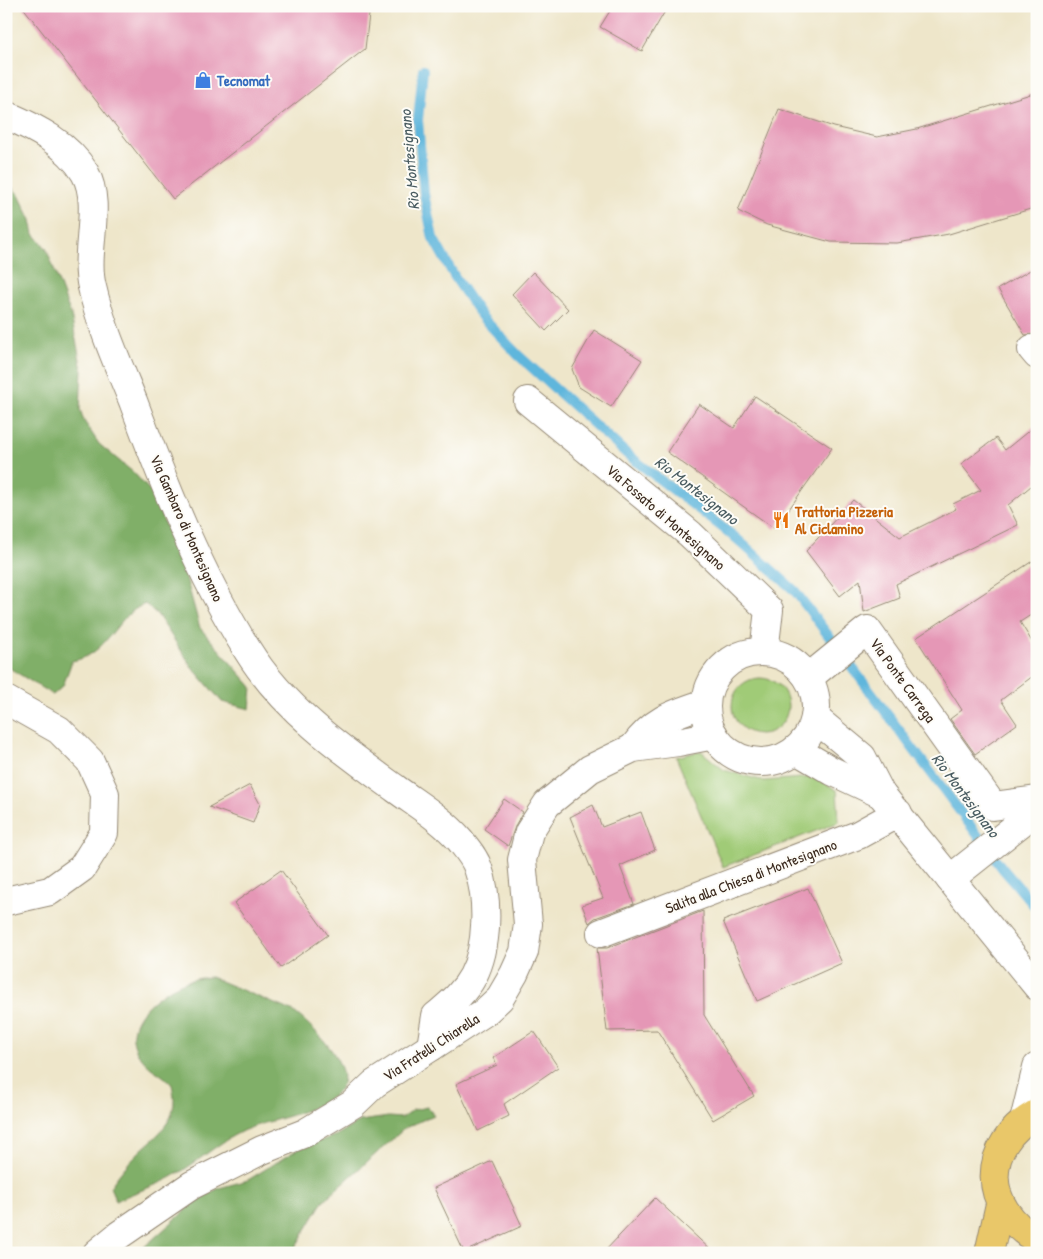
<svg xmlns="http://www.w3.org/2000/svg" width="1043" height="1259" font-family="'Patrick Hand',sans-serif">
	<style>
		.green { fill: #a0cb77; stroke: #6e7a4a }
		.forest { fill: #80af68; stroke: #5e6c43 }
		.lines { fill: none; stroke-linecap: round; stroke-linejoin: round }
		.stream { stroke: #5fb6dc; stroke-width: 10 }
		.building { fill: #e597b6 }
		.minor-casing { stroke: #948874; stroke-width: 30 }
		.major-casing { stroke: #948874; stroke-width: 30 }
		.minor { stroke: #fff; stroke-width: 28 }
		.major { stroke: #e9c769; stroke-width: 28 }
		.labels { text-anchor: middle; dominant-baseline: central; stroke-width: 4; stroke-linejoin: round; paint-order: stroke }
		.shop-label { font-size: 15px; font-weight: bold; fill: #366cbe; stroke: #fdfcf7; text-anchor: start }
		.food-label { font-size: 15px; font-weight: bold; fill: #c56008; stroke: #fdfcf7; text-anchor: start }
		.street-label { font-size: 15px; fill: #3b2a1e; stroke: #fdfcf7 }
		.water-label { font-size: 16px; font-style: italic; fill: #485b60; stroke: #fdfcf7 }
	</style>
	<rect width="100%" height="100%" fill="#fdfcf7"/>
	<filter id="ink" filterUnits="userSpaceOnUse"><feTurbulence type="fractalNoise" baseFrequency=".02" numOctaves="2"/><feDisplacementMap in="SourceGraphic" scale="10" xChannelSelector="R" yChannelSelector="G"/><feConvolveMatrix kernelMatrix="1 2 1 2 8 2 1 2 1" color-interpolation-filters="sRGB"/></filter>
	<filter id="wash" filterUnits="userSpaceOnUse"><feTurbulence type="fractalNoise" baseFrequency=".0096" numOctaves="4" result="noise"/><feDisplacementMap in="SourceGraphic" scale="20" xChannelSelector="R" yChannelSelector="G"/><feGaussianBlur stdDeviation="1.12" result="paint"/><feColorMatrix in="noise" values="0 0 0 0 0 0 0 0 0 0 0 0 0 0 0 0 0 1.4 0 .05"/><feComposite in="paint" operator="in"/></filter>
	<g filter="url(#wash)">
		<rect width="100%" height="100%" fill="#eee6ca"/>
		<g class="green">
			<circle cx="760" cy="706" r="28"/>
			<polygon points="701,751 724,770 764,781 814,777 837,790 839,822 723,867 676,757"/>
		</g>
		<g class="forest">
			<path d="M 6,181 L 19,195 L 31,220 L 34,234 L 46,248 L 71,315 L 82,370 L 80,409 L 84,421 L 99,444 L 134,473 L 152,493 L 185,574 L 200,628 L 252,687 L 250,709 L 222,702 L 192,667 L 157,614 L 145,604 C 114,616 109,655 72,661 L 63,686 L 53,695 L 6,666 Z"/>
			<path d="M 211,977 L 294,1012 C 311,1025 349,1061 342,1084 C 336,1107 276,1119 255,1126 C 224,1136 201,1161 172,1177 C 154,1187 134,1192 116,1201 L 110,1187 C 118,1175 128,1163 139,1152 C 154,1138 174,1124 174,1100 C 174,1097 173,1088 172,1085 C 168,1079 157,1072 151,1068 C 125,1046 128,1022 153,1001 C 170,987 188,978 211,977 Z"/>
			<polygon points="427,1107 434,1115 405,1128 323,1201 292,1253 140,1253 143,1248 196,1201 219,1188 248,1180 298,1149 337,1135 360,1121 388,1117 402,1118 413,1110"/>
		</g>
		<g class="lines">
			<polyline class="stream" points="423,70 418,120 424,194 433,238 456,279 482,317 518,355 628,455 736,538 795,591 1003,869 1037,909"/>
		</g>
		<g id="blocks">
			<g class="building">
				<polygon points="22,6 370,6 365,49 173,199"/>
				<polygon points="613,6 668,6 642,51 600,27"/>
				<polygon points="1037,92 1037,207 949,234 897,243 831,242 767,225 738,211 779,109 834,127 877,137 917,129"/>
				<polygon points="1037,266 1037,334 1025,335 998,289"/>
				<polygon points="533,272 568,309 546,331 512,294"/>
				<polygon points="594,330 642,360 611,407 579,387 572,369"/>
				<polygon points="755,396 832,448 775,529 667,452 699,404 734,428"/>
				<polygon points="1037,424 1037,481 1008,505 1018,525 896,584 900,598 864,612 860,580 840,596 806,551 853,500 900,537 956,509 953,504 981,490 961,464 996,438 1005,450"/>
				<polygon points="1037,558 1037,611 1020,622 1037,650 1037,673 1001,700 1017,724 975,754 950,719 962,710 916,638"/>
				<polygon points="250,785 260,804 253,823 209,807"/>
				<polygon points="504,799 523,812 516,824 508,846 484,829"/>
				<polygon points="593,805 602,827 641,812 655,850 620,866 634,904 595,918 589,923 582,905 603,898 570,817"/>
				<polygon points="281,870 328,935 281,968 234,903"/>
				<polygon points="808,888 842,963 757,1001 723,921"/>
				<polygon points="703,911 704,1015 754,1096 713,1120 657,1030 607,1031 597,948 607,948"/>
				<polygon points="534,1031 558,1067 504,1104 509,1116 478,1131 456,1084 497,1065 493,1058"/>
				<polygon points="492,1161 522,1226 464,1252 434,1188"/>
				<polygon points="655,1198 714,1253 603,1253"/>
			</g>
		</g>
	</g>
	<g filter="url(#ink)">
		<use href="#blocks" fill-opacity="0" stroke="#948874" stroke-width="1"/>
		<g class="lines">
			<g class="minor-casing">
				<g id="minor">
					<path d="M 6,115 C 36,128 68,144 85,173 C 103,205 83,252 92,287 C 101,326 118,364 133,401 C 165,487 199,573 248,651 C 284,709 342,750 396,789 C 418,805 443,820 460,840 C 467,849 475,858 478,868 C 489,899 488,947 473,976 C 464,993 450,1004 436,1016 L 431,1047"/>
					<polyline points="1032,349 1037,355"/>
					<polyline points="528,401 690,534 769,610 764,652"/>
					<circle cx="761" cy="707" r="55"/>
					<polyline points="808,678 867,630 993,806 1037,800"/>
					<polyline points="6,700 59,730 90,761 105,794 104,833 82,868 50,891 6,901"/>
					<polyline points="815,718 862,757 881,794 1037,986"/>
					<path d="M 633,748 C 654,719 673,714 706,703"/>
					<polyline points="796,750 832,771 881,794"/>
					<polyline points="950,879 1037,810"/>
					<polyline points="601,933 858,835 898,813"/>
					<polyline points="1024,1121 1037,1067"/>
					<polyline points="97,1253 119,1235 192,1185 262,1150 305,1133 353,1104 374,1084 485,1012 500,998 514,974 524,952 528,924 522,860 529,832 547,804 590,769 633,748 678,742 714,735"/>
				</g>
			</g>
			<g class="major-casing">
				<g id="major">
					<path d="M 1037,1113 C 980,1146 981,1207 1037,1240"/>
					<polyline points="989,1253 1000,1204"/>
				</g>
			</g>
			<use href="#minor" class="minor"/>
			<use href="#major" class="major"/>
		</g>
	</g>
	<defs>
		<g id="shop-bare" transform="scale(1.35)"><path d="M-5-2.5h2.3a2.7 3.5 0 0 1 5.4 0H5L5.5 6h-11ZM-1.5-2.5h3a1.5 2.3 0 0 0-3 0Z" fill="#3f7fe0" stroke="#fdfcf7" stroke-width="2.5" paint-order="stroke"/></g>
		<g id="restaurant-bare" transform="scale(1.35)"><path d="M-5-6h1v4h1v-4h1v4h1v-4h1v5L-1.5 .5V6h-2V.5L-5-1ZM5-6V6H3V1.5H1.5Q1.5-4 5-6Z" fill="#e8710a" stroke="#fdfcf7" stroke-width="2.5" paint-order="stroke"/></g>
	</defs>
	<g fill-rule="evenodd">
		<use href="#shop-bare" x="203" y="80"/>
		<use href="#restaurant-bare" x="781" y="520"/>
	</g>
	<g class="labels">
		<g class="shop-label">
			<text x="217" y="80">Tecnomat</text>
		</g>
		<g class="food-label">
			<text x="795" y="511">Trattoria Pizzeria<tspan x="795" dy="17">Al Ciclamino</tspan></text>
		</g>
		<g class="street-label">
			<text transform="translate(666 517) rotate(41)">Via Fossato di Montesignano</text>
			<text transform="translate(187 528) rotate(66)">Via Gambaro di Montesignano</text>
			<text transform="translate(903 680) rotate(54)">Via Ponte Carrega</text>
			<text transform="translate(751 876) rotate(-21)">Salita alla Chiesa di Montesignano</text>
			<text transform="translate(431 1047) rotate(-33)">Via Fratelli Chiarella</text>
		</g>
		<g class="water-label">
			<text transform="translate(409 160) rotate(-95)">Rio Montesignano</text>
			<text transform="translate(697 490) rotate(38)">Rio Montesignano</text>
			<text transform="translate(966 795) rotate(53)">Rio Montesignano</text>
		</g>
	</g>
	<rect width="1043" height="1259" fill="none" stroke="#fdfcf7" stroke-width="25"/>
</svg>
